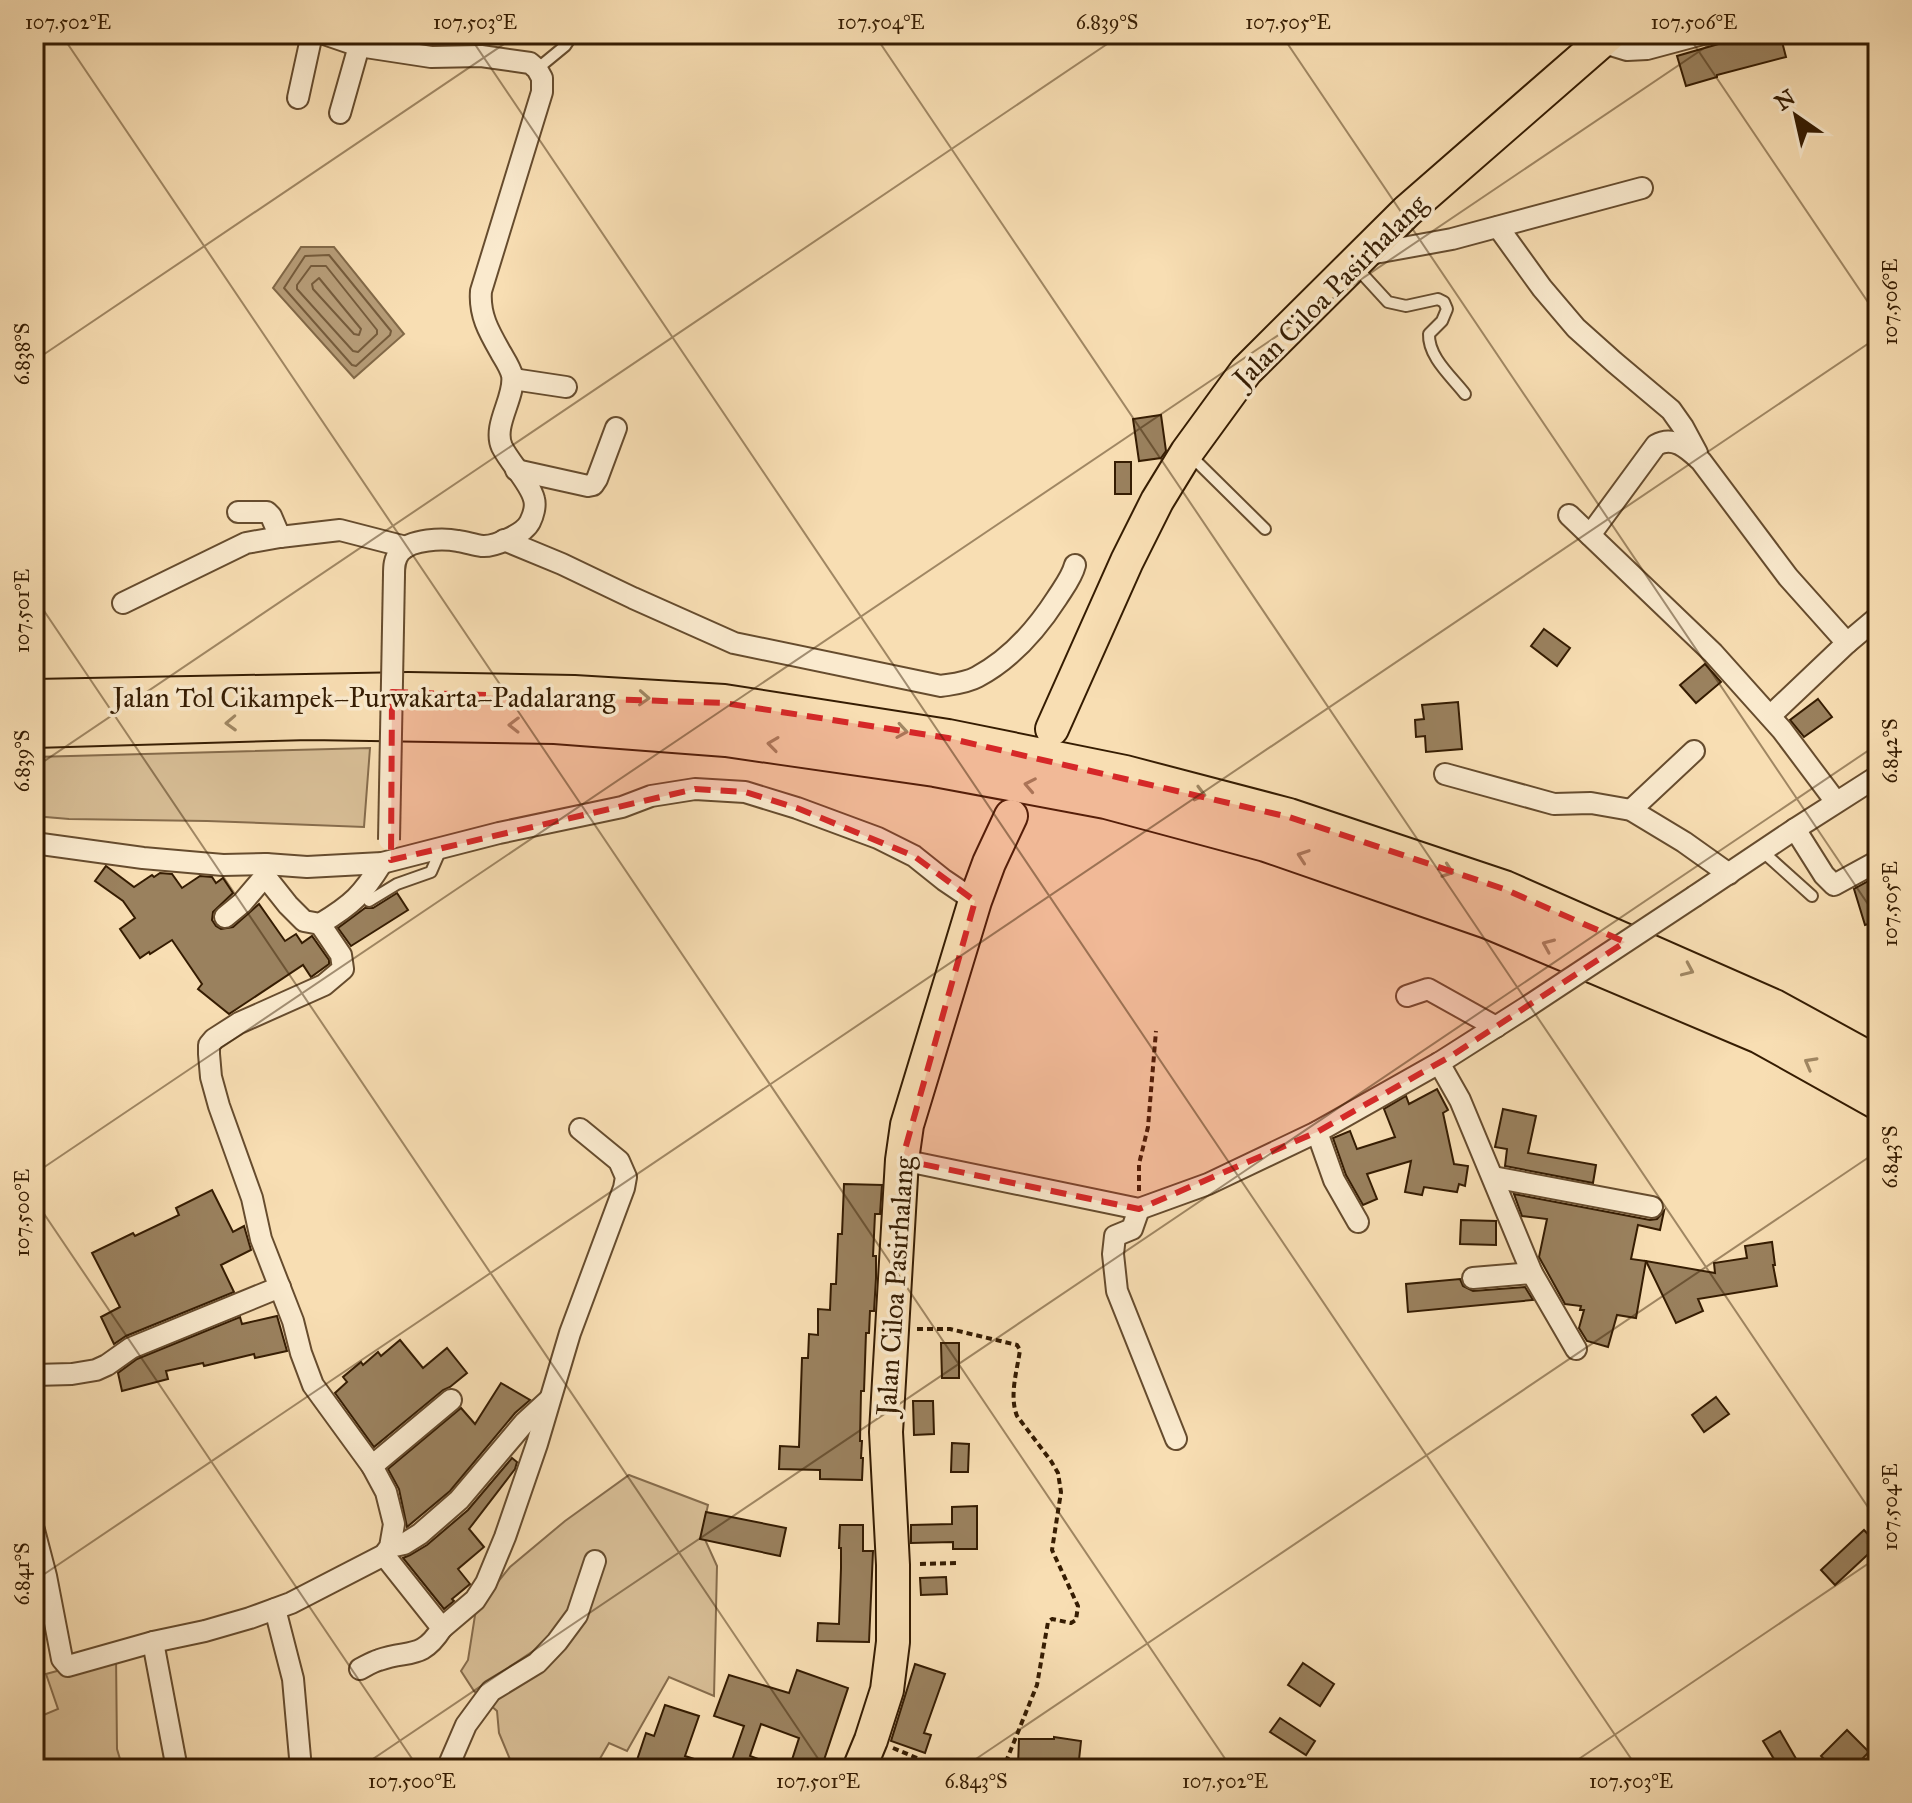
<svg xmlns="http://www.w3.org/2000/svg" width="1912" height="1803" font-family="'IM FELL Great Primer',serif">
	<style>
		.green { fill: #d7bd95; stroke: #866c4c; stroke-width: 2 }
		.water { fill: #b69c77; stroke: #826948; stroke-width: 2 }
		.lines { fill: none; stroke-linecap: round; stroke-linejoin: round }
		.shore { stroke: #765c3c; stroke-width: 2 }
		.building { fill: #9a815e; stroke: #351c02; stroke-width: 2 }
		.lane-casing { stroke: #664c2e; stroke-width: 14 }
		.street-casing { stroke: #664c2e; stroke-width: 24 }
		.primary-casing { stroke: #351c02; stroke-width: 36 }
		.highway-casing { stroke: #351c02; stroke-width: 40 }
		.path { stroke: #351c02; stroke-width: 4; stroke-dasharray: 6 4; stroke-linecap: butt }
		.lane { stroke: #faeace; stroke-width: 10 }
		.street { stroke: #faeace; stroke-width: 20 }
		.primary { stroke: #f8deb3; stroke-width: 32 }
		.highway { stroke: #f8deb3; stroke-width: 36 }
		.street-bridge-casing { stroke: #664c2e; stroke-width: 24; stroke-linecap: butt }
		.street-bridge { stroke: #faeace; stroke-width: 20 }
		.oneway { stroke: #a08763 }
		.marked { fill: #d62828; fill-opacity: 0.2; stroke: #d62828; stroke-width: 6; stroke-dasharray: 16 10; stroke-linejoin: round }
		.ticks { fill: none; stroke: #351c02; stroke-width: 2; stroke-opacity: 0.45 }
		.labels { text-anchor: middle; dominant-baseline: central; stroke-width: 7; stroke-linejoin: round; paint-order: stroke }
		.street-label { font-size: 28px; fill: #351c02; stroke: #faeace }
		.neatline { fill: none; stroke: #351c02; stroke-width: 3 }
		.ticks-label { font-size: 20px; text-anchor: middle; fill: #351c02 }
	</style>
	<rect width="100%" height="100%" fill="#f8deb3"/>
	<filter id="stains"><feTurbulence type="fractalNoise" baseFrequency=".0025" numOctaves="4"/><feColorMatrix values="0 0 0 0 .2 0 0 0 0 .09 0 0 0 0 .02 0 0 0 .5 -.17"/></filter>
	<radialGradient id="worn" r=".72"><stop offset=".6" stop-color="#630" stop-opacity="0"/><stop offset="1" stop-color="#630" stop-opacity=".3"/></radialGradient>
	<g class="green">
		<polygon points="370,748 364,827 207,821 69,819 34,816 34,757"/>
		<polygon points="629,1475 708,1505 702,1533 717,1566 714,1696 669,1677 627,1751 609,1743 594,1769 514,1769 499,1733 497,1711 474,1691 461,1671 468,1660 476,1609 510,1567 565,1521"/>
		<polygon points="116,1655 117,1749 123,1769 34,1769 34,1719 58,1709 46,1674"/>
	</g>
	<polygon class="water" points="301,247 334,247 404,334 354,378 273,288"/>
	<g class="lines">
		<g class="shore">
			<polygon points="329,255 391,331 390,335 356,366 352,365 284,288 305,256"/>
			<polygon points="311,266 326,266 377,330 377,334 358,352 353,351 297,289 297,285"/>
			<polygon points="319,278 361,329 359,335 354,334 313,289 312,284"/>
		</g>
	</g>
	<g class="building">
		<polygon points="1753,34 1780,34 1786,57 1717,75 1717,77 1686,86 1677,56"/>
		<polygon points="1161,415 1166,451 1161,458 1139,461 1133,419"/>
		<rect x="1115" y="462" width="16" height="32"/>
		<polygon points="1544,629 1570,648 1557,666 1531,646"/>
		<polygon points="1705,664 1721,682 1696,703 1680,685"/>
		<polygon points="1818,699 1832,717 1804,737 1790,720"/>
		<polygon points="1458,702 1462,749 1426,752 1425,736 1416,737 1415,720 1424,719 1422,705"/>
		<polygon points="106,866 134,887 152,875 154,877 160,873 172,874 182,888 200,876 212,877 216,883 223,878 233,893 213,912 212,920 216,926 221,929 233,927 259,904 285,941 296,934 302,943 312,936 329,960 329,964 311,977 303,965 229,1014 198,989 202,984 172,940 150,954 149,952 140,958 120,929 135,918 123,901 95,881"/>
		<polygon points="1872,879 1878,898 1878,921 1865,925 1854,889"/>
		<polygon points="397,893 408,910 351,946 338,928 365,908 373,908"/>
		<polygon points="1437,1089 1448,1110 1443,1113 1454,1164 1468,1166 1465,1186 1459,1184 1457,1192 1424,1187 1422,1195 1405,1192 1411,1161 1367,1174 1377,1199 1363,1205 1346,1175 1333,1138 1350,1131 1357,1149 1395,1137 1384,1109 1406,1096 1409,1104"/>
		<polygon points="1503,1109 1536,1116 1528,1153 1596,1165 1593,1183 1505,1166 1507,1149 1495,1147"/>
		<polygon points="844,1184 882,1185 880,1214 875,1214 873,1256 876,1256 876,1278 874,1311 870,1311 869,1333 866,1333 864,1391 861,1391 860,1441 862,1441 861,1458 863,1458 862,1480 820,1479 820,1470 779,1469 780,1446 799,1447 802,1358 808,1358 809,1334 818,1335 818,1309 830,1310 831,1284 836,1284 838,1234 842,1234"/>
		<polygon points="212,1190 233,1232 244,1226 251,1250 221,1265 234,1292 126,1336 114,1344 101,1317 120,1307 92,1253 133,1233 135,1236 179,1215 176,1208"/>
		<polygon points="1514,1194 1650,1220 1657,1219 1664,1211 1660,1230 1638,1225 1631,1259 1646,1261 1636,1318 1617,1315 1608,1347 1587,1341 1579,1328 1584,1310 1580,1310 1581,1306 1565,1304 1539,1257 1547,1219 1522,1216"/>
		<polygon points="1461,1220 1496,1221 1496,1245 1460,1244"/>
		<polygon points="1772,1242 1775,1265 1773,1265 1777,1286 1698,1299 1703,1311 1676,1323 1646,1261 1715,1273 1714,1263 1747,1258 1745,1246"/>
		<polygon points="1460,1279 1463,1286 1473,1291 1525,1287 1533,1300 1408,1312 1406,1284"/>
		<polygon points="277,1316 287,1351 255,1358 254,1354 204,1366 203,1363 166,1371 168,1379 122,1391 118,1373 137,1359 240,1317 242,1324"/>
		<polygon points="400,1340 423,1368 447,1348 467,1373 450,1387 443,1390 374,1447 335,1393 347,1382 343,1377 361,1362 363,1365 378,1352 381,1356"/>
		<polygon points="941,1343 959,1343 959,1378 942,1378"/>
		<polygon points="501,1383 530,1400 515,1413 450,1491 407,1527 399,1489 388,1469 461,1408 475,1424"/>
		<polygon points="1716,1397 1729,1414 1704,1432 1692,1415"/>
		<polygon points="913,1401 933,1401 934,1434 914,1435"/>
		<polygon points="952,1443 969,1444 968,1472 951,1472"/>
		<polygon points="512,1458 517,1462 515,1469 469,1529 484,1547 458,1569 470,1584 452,1599 454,1601 444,1609 403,1558 410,1555 427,1545 468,1510"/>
		<polygon points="977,1506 977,1549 953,1549 953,1542 911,1543 911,1525 952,1524 952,1507"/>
		<polygon points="706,1512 786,1528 780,1556 700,1539"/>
		<polygon points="840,1525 863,1525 863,1551 873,1551 869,1642 817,1641 818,1623 839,1624 841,1568 841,1548 839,1548"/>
		<polygon points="1864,1530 1878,1545 1835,1585 1821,1570"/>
		<polygon points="946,1577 947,1594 921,1595 920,1578"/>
		<polygon points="1303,1663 1334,1684 1320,1706 1288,1685"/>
		<polygon points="915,1664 945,1674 924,1733 931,1735 925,1753 891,1741"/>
		<polygon points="797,1670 848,1688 821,1769 789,1769 799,1738 761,1724 750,1756 778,1766 778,1769 729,1769 744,1726 714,1716 729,1675 789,1693"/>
		<polygon points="665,1705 699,1716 685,1756 716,1766 716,1769 634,1769 646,1733 654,1736"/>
		<polygon points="1280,1718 1315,1741 1306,1755 1270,1732"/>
		<polygon points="1847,1730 1869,1752 1852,1769 1834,1769 1821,1756"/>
		<polygon points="1780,1731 1802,1769 1780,1769 1763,1741"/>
		<polygon points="1054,1737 1081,1741 1078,1769 1050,1769 1051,1765 1018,1765 1019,1739 1054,1739"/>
	</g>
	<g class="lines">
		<g class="lane-casing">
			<g id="lane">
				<polyline points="537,69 565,46 573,34"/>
				<path d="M 1355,266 L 1388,302 L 1406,306 L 1438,299 L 1444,302 L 1447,309 L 1442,321 L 1429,334 C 1428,357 1452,377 1465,394"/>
				<polyline points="1191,456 1265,529"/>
				<polyline points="1762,851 1812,896"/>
				<polyline points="369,901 397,884 431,872 441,849"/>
			</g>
		</g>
		<g class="street-casing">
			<g id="street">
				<path d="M 324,34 L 359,46 L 431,57 L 481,56 L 530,63 L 537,69 L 542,78 L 542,92 L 481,291 C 479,315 489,332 501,353 C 505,360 510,367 512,375 C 516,397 492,425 502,447 C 510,463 530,483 534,499 C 536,506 533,516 530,522 C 524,534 495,547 482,546 C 474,545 466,542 458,541 C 443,538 411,539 400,552 C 394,559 394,567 394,575"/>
				<polyline points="1601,42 1627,50 1647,49 1703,34"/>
				<polyline points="298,98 312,34"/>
				<polyline points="340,113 359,46"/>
				<polyline points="1498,227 1542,288 1576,328 1614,362 1671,410 1683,427 1697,453"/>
				<polyline points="1364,255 1452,239 1642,188"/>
				<polyline points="513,379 566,387"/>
				<polyline points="516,470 588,486 593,485 597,479 616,428"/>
				<polyline points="238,512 267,512 271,516 280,537"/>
				<polyline points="1569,515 1713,653 1782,730 1836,802"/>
				<path d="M 1590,535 L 1656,445 C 1674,435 1688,449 1701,461 L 1788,577 L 1847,643"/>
				<path d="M 504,540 L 562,564 L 633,598 L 734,643 L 941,686 C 953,684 966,683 977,677 C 1011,659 1037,629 1057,598 C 1064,587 1072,577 1075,565"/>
				<polyline points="123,603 246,543 280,537 340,530 406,547"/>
				<polyline points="1770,716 1847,643 1878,617"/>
				<polyline points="1445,774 1554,804 1591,803 1631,810 1684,842 1729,874"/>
				<polyline points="1631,810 1694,751"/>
				<polyline points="1795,829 1824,875 1834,885 1878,861"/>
				<polyline points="34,843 143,858 223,865 266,864 307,867 382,863 499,833 622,807 651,796 695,789 745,792 797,808 878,838 914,856 944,880 975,901"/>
				<path d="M 266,864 L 265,876 L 288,905 L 304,921 L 320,924 C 353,904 362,895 382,863"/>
				<polyline points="1695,896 1795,829 1878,776"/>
				<polyline points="225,917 242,903 265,876"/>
				<polyline points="1407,996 1428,989 1496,1027"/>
				<polyline points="1439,1063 1460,1100 1532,1273 1576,1349"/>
				<polyline points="1317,1132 1334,1180 1358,1222"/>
				<polyline points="902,1160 1139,1209 1208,1184 1317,1132 1439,1063 1530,1005"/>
				<polyline points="1493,1177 1652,1207"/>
				<polyline points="1139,1209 1132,1229 1115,1236 1113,1254 1117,1291 1176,1439"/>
				<polyline points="1473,1278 1532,1273"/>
				<polyline points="34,1375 72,1374 96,1370 107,1365 131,1348 280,1287"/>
				<polyline points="372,1466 451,1400"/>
				<polyline points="34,1530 46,1576 62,1659 68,1666 153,1642 205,1631 250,1618 291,1603 384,1555 390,1547 394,1524 386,1492 372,1466 313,1385 301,1353 293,1321 261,1239 252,1198 219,1106 211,1077 209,1054 209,1045 214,1039 239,1023 324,985 343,969 341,955 320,924"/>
				<polyline points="390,1547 404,1544 420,1534 459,1500 525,1422 549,1400"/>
				<polyline points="384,1555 442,1628 475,1600 486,1583 505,1537 537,1444 570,1333 624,1188 626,1177 619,1161 580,1129"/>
				<polyline points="275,1609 293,1679 301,1769"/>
				<polyline points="153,1642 177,1769"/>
				<path d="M 360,1669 C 366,1666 372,1662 379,1660 C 409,1649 421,1661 442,1628"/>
				<polyline points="447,1769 466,1725 491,1691 537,1663 557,1642 577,1615 595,1561"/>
			</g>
		</g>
		<g class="primary-casing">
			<g id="primary">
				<polyline points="1052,729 1127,561 1157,501 1187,452 1246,371 1407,211 1610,34"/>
				<polyline points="859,1769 871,1740 887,1690 893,1642 893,1565 886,1432 902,1160 907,1125 975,901 989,863 1011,816"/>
			</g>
		</g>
		<g class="highway-casing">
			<g id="highway">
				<polyline points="34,698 408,691 574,694 724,703 948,738 1125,774 1289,817 1504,889 1774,1008 1878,1065"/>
				<polyline points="34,729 309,721 555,725 726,738 935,768 1106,800 1266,843 1488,920 1760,1035 1878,1101"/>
			</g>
		</g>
		<g class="path">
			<polyline points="1139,1191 1139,1164 1148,1127 1156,1031"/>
			<path d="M 917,1329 L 950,1329 L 1017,1345 L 1020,1350 C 1017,1371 1009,1396 1017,1416 L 1051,1461 L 1058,1473 L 1061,1492 L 1052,1550 L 1078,1606 L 1076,1620 L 1071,1623 L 1052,1619 L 1048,1622 L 1037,1685 L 1003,1769"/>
			<polyline points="920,1564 959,1563"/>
			<polyline points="893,1748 943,1769"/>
		</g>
		<use href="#lane" class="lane"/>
		<use href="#street" class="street"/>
		<use href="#primary" class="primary"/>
		<use href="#highway" class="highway"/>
		<g class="street-bridge-casing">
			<g id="street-bridge">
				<polyline points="389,840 394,575"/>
				<polyline points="1530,1005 1695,896"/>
			</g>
		</g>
		<use href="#street-bridge" class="street-bridge"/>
	</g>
	<defs><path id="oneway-chevron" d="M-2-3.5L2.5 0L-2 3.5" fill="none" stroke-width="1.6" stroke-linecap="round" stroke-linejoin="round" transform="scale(2)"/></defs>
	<g class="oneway">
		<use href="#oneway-chevron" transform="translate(644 698) rotate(3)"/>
		<use href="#oneway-chevron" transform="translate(231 723) rotate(178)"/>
		<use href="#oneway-chevron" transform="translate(514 725) rotate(-179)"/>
		<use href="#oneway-chevron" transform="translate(902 731) rotate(9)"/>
		<use href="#oneway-chevron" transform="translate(773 744) rotate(-172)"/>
		<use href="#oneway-chevron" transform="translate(1030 785) rotate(-169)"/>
		<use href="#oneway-chevron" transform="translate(1200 794) rotate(15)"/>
		<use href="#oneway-chevron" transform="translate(1303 856) rotate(-161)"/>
		<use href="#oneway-chevron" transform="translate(1448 871) rotate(19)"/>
		<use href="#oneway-chevron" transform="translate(1548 945) rotate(-157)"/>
		<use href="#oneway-chevron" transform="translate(1688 970) rotate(24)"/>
		<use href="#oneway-chevron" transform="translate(1810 1063) rotate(-151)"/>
	</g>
	<path class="marked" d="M 392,692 L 724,703 L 948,738 L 1289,817 L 1504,889 L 1625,942 L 1451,1056 L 1317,1132 L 1139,1209 L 902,1160 L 975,901 L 914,856 L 797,808 L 745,792 L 695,789 L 391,860 Z"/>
	<path class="ticks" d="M 61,34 L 1232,1769M 468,34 L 1638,1769M 874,34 L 1878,1522M 1281,34 L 1878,919M 1687,34 L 1878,317M 34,361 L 519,34M 34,596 L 825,1769M 34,768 L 1122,34M 34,1174 L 1725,34M 34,1199 L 419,1769M 34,1581 L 1878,337M 358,1769 L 1878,744M 961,1769 L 1878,1151M 1564,1769 L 1878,1557"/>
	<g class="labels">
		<g class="street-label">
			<text transform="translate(1330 291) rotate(-45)">Jalan Ciloa Pasirhalang</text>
			<text x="364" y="697">Jalan Tol Cikampek–Purwakarta–Padalarang</text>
			<text transform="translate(895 1286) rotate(-86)">Jalan Ciloa Pasirhalang</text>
		</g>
	</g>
	<rect width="1912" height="1803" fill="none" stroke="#f8deb3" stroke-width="88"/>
	<g transform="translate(1796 116) rotate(326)" stroke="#faeace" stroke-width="6" paint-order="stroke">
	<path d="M0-6L14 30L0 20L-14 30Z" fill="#351c02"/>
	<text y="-12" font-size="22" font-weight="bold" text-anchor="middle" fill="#351c02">N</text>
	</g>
	<rect x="44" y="44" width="1824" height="1715" class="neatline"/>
	<g class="ticks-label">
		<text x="68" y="29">107.502°E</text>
		<text x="475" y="29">107.503°E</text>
		<text x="881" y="29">107.504°E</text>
		<text x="1107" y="29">6.839°S</text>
		<text x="1288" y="29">107.505°E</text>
		<text x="1694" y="29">107.506°E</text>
		<text transform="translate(1890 302) rotate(-90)" y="7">107.506°E</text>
		<text transform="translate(22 354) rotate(-90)" y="7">6.838°S</text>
		<text transform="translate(22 611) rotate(-90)" y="7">107.501°E</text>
		<text transform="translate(1890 751) rotate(-90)" y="7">6.842°S</text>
		<text transform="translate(22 761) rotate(-90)" y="7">6.839°S</text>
		<text transform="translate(1890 904) rotate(-90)" y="7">107.505°E</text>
		<text transform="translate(1890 1157) rotate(-90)" y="7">6.843°S</text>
		<text transform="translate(22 1213) rotate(-90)" y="7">107.500°E</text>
		<text transform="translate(1890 1507) rotate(-90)" y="7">107.504°E</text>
		<text transform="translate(22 1574) rotate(-90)" y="7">6.841°S</text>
		<text x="412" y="1788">107.500°E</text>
		<text x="818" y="1788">107.501°E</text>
		<text x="976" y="1788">6.843°S</text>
		<text x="1225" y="1788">107.502°E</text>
		<text x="1631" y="1788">107.503°E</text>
	</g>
	<rect width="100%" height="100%" filter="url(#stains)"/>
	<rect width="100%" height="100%" fill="url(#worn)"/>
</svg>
